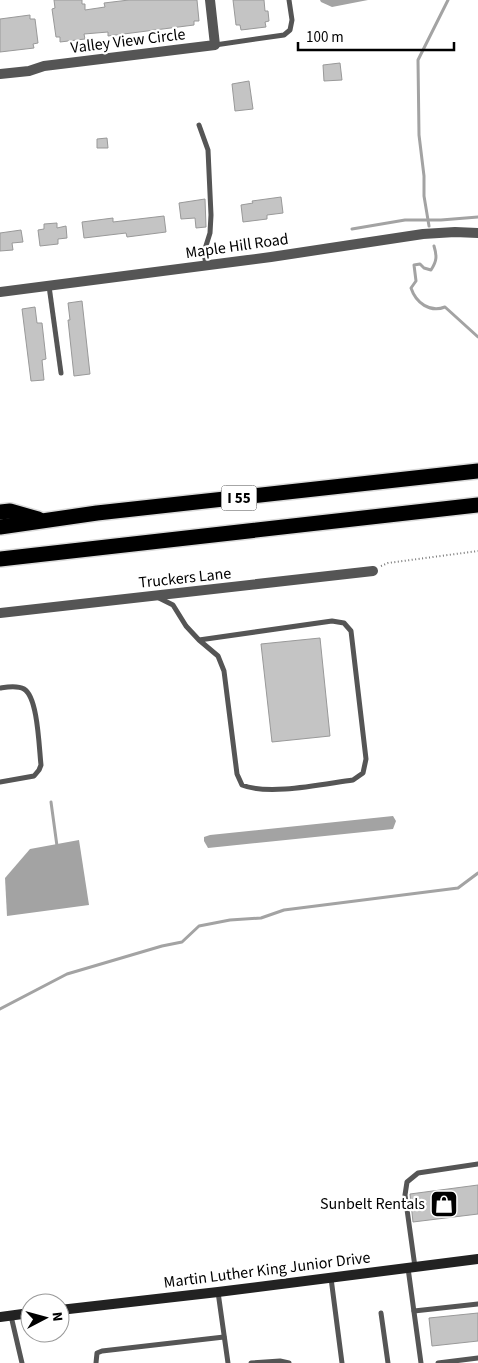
<svg xmlns="http://www.w3.org/2000/svg" width="478" height="1363" font-family="'Source Sans 3',sans-serif">
	<style>
		.water { fill: #a3a3a3 }
		.lines { fill: none; stroke-linecap: round; stroke-linejoin: round }
		.stream { stroke: #a3a3a3; stroke-width: 3 }
		.building { fill: #c4c4c4; stroke: #999 }
		.motorway-casing { stroke: #dbdbdb; stroke-width: 18 }
		.path { stroke: #777; stroke-width: 2; stroke-dasharray: 1 2.5; stroke-linecap: butt }
		.service { stroke: #555; stroke-width: 5 }
		.minor { stroke: #555; stroke-width: 10 }
		.secondary { stroke: #222; stroke-width: 10 }
		.motorway { stroke: #000; stroke-width: 15 }
		.labels { text-anchor: middle; dominant-baseline: central; stroke-width: 4.5; stroke-linejoin: round; paint-order: stroke }
		.shield { fill: #fff; stroke: #4c4c4c; stroke-width: 1 }
		.shield-label { font-size: 15px; font-weight: bold; fill: #000 }
		.street-label { font-size: 16px; fill: #000; stroke: #fff }
		.poi-label { font-size: 16px; fill: #000; stroke: #fff; text-anchor: end }
	</style>
	<rect width="100%" height="100%" fill="#fff"/>
	<g class="water">
		<polygon points="320,0 368,0 332,7 321,2"/>
		<polygon points="393,816 396,821 393,829 208,848 204,841 204,837 210,835"/>
		<polygon points="79,840 89,905 7,916 5,878 30,849"/>
	</g>
	<g class="lines">
		<g class="stream">
			<polyline points="429,226 424,196 424,176 419,135 418,60 448,0"/>
			<polyline points="352,229 405,220 441,220 478,217"/>
			<path d="M 434,246 C 437,256 437,261 431,270 L 424,268 L 420,264 L 414,265 L 416,281 L 411,288 C 416,303 430,313 445,307 L 478,337"/>
			<polyline points="51,802 57,846"/>
			<polyline points="0,1009 67,974 162,946 182,942 199,926 230,920 261,918 284,910 458,888 478,873"/>
		</g>
	</g>
	<g class="building">
		<polygon points="54,0 82,0 82,4 85,4 85,10 105,7 104,3 129,0 197,0 199,21 194,21 194,25 108,36 108,32 84,34 85,39 60,42 60,37 56,37 52,9 55,8"/>
		<polygon points="233,0 264,0 265,11 268,11 269,21 265,22 266,27 241,30 240,25 236,25"/>
		<polygon points="30,15 30,19 35,19 38,43 33,44 34,48 0,52 0,19"/>
		<polygon points="340,63 342,80 324,81 323,65"/>
		<polygon points="249,81 253,109 235,111 232,84"/>
		<polygon points="107,138 108,148 97,148 97,139"/>
		<polygon points="281,197 283,213 267,215 267,219 243,222 241,205 253,203 252,201"/>
		<polygon points="205,199 206,227 196,228 195,218 181,219 179,203"/>
		<polygon points="164,216 166,232 127,237 126,233 84,238 82,222 113,218 113,222"/>
		<polygon points="57,223 57,228 66,226 67,238 58,239 58,244 40,246 38,230 44,229 44,224"/>
		<polygon points="21,230 23,242 12,243 13,250 0,251 0,233"/>
		<polygon points="82,301 90,374 74,376 68,320 70,320 68,303"/>
		<polygon points="35,307 37,323 42,323 46,359 42,360 44,380 31,381 22,309"/>
		<polygon points="320,638 330,736 272,742 261,644"/>
		<polygon points="478,1185 478,1214 413,1222 410,1194"/>
		<polygon points="478,1313 478,1341 432,1346 429,1318"/>
	</g>
	<g class="lines">
		<g class="motorway-casing">
			<g id="motorway">
				<polyline points="0,512 10,511 38,519"/>
				<polyline points="0,527 97,513 478,471"/>
				<polyline points="0,559 478,505"/>
			</g>
		</g>
		<polyline class="path" points="381,566 388,563 478,551"/>
		<g class="service">
			<polyline points="215,45 284,35 290,30 292,20 289,0"/>
			<polyline points="199,125 208,150 211,215 210,233 204,252 206,265"/>
			<polyline points="49,286 61,373"/>
			<path d="M 157,597 L 173,605 L 186,626 L 199,640 L 218,656 L 224,671 L 237,774 L 242,785 C 269,796 323,784 353,780 L 363,773 L 366,759 L 351,631 L 344,623 L 332,621 L 199,640"/>
			<path d="M 0,688 C 7,687 17,685 24,689 C 38,697 39,748 41,765 L 39,770 L 34,776 L 0,782"/>
			<polyline points="415,1267 405,1195 407,1182 418,1173 478,1164"/>
			<polyline points="408,1268 421,1363"/>
			<polyline points="331,1278 342,1363"/>
			<polyline points="218,1292 228,1363"/>
			<polyline points="414,1311 478,1304"/>
			<polyline points="381,1313 388,1363"/>
			<polyline points="11,1316 22,1363"/>
			<polyline points="96,1363 97,1353 102,1351 224,1337"/>
			<polyline points="251,1363 280,1361 289,1363"/>
			<polyline points="438,1363 478,1358"/>
		</g>
		<g class="minor">
			<polyline points="0,74 29,71 44,66 215,45 210,0"/>
			<polyline points="0,292 271,257 423,234 455,232 478,233"/>
			<polyline points="0,613 373,571"/>
		</g>
		<g class="secondary">
			<polyline points="60,1310 218,1292 478,1259"/>
			<polyline points="0,1317 30,1313"/>
		</g>
		<use href="#motorway" class="motorway"/>
	</g>
	<defs>
		<g id="shop-square" transform="scale(1.4375)"><rect x="-9" y="-9" width="18" height="18" rx="4" fill="#000" stroke="#fff"/><path d="M-5-2.5h2.3a2.7 3.5 0 0 1 5.4 0H5L5.5 6h-11ZM-1.5-2.5h3a1.5 2.3 0 0 0-3 0Z" fill="#fff"/></g>
	</defs>
	<g fill-rule="evenodd">
		<use href="#shop-square" x="444" y="1204"/>
	</g>
	<g class="labels">
		<rect class="shield" x="221.5" y="485.5" width="35" height="25" rx="4"/>
		<g class="shield-label">
			<text x="239" y="498">I 55</text>
		</g>
		<g class="street-label">
			<text transform="translate(128 41) rotate(-7)">Valley View Circle</text>
			<text transform="translate(237 246) rotate(-8)">Maple Hill Road</text>
			<text transform="translate(185 578) rotate(-6)">Truckers Lane</text>
			<text transform="translate(267 1270) rotate(-7)">Martin Luther King Junior Drive</text>
		</g>
		<g class="poi-label">
			<text x="425" y="1204">Sunbelt Rentals</text>
		</g>
	</g>
	<g transform="translate(45 1318) rotate(84)"><circle r="24" fill="#ffffff" stroke="#999999"/>
	<path d="M0-4L9 19L0 12L-9 19Z" fill="#000000"/>
	<text y="-8" font-size="14" font-weight="bold" text-anchor="middle" fill="#000000">N</text>
	</g>
	<path d="M298 42v8h156v-8" fill="none" stroke="#000000" stroke-width="2.5"/>
	<text x="306" y="42" font-size="15" fill="#000000" stroke="#ffffff" stroke-width="4" paint-order="stroke">100 m</text>
</svg>
